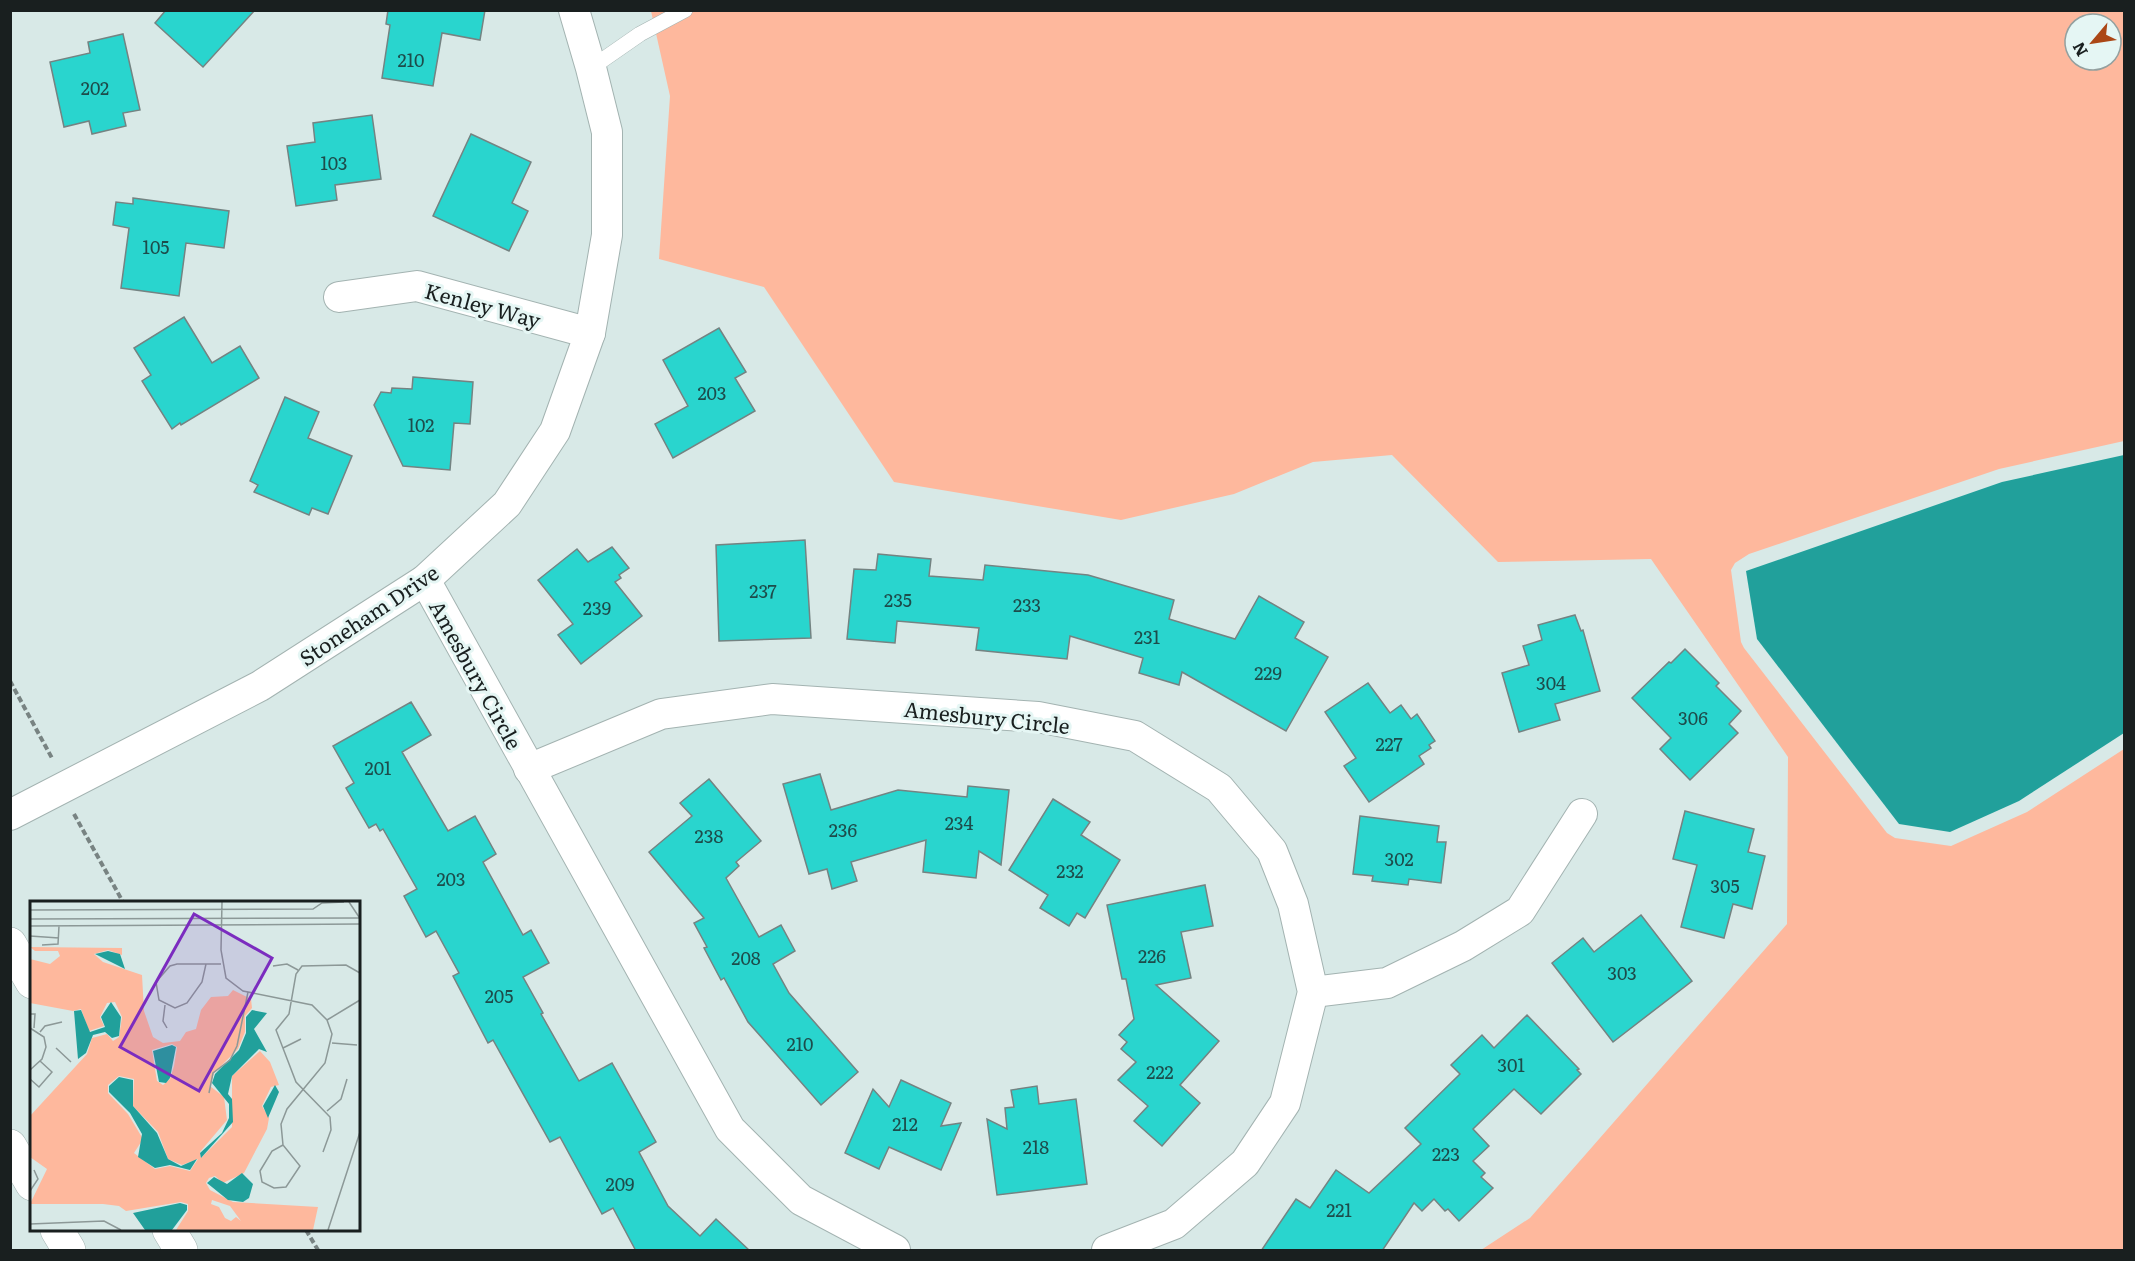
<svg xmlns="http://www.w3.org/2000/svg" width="2135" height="1261" font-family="Literata,serif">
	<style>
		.green { fill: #feb89d; fill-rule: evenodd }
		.water { fill: #21a09b }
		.building { fill: #29d5ce; stroke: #748382; stroke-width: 1.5 }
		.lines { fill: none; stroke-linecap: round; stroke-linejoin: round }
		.lane-casing { stroke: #a3b3b1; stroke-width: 16 }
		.street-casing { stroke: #a3b3b1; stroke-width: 32 }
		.secondary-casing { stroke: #a3b3b1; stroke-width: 34 }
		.path { stroke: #788382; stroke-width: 4; stroke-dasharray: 6 3; stroke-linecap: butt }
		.lane { stroke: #fff; stroke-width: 15 }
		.street { stroke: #fff; stroke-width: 30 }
		.secondary { stroke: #fff; stroke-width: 33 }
		.labels { text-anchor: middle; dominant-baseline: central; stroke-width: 6; stroke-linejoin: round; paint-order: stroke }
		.number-label { font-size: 18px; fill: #1d4c4b }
		.street-label { font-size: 21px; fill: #191f1f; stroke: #e5f6f4 }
		.inset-road { fill: none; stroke: #8c9897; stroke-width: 1.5 }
		.view { fill: #7b2cbf; fill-opacity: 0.15; stroke: #7b2cbf; stroke-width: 3 }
		.inset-edge { fill: none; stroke: #191f1f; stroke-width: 3 }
	</style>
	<rect width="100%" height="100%" fill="#d8e9e7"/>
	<path class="green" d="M 651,11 L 2124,11 L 2124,441 L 1999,469 L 1749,554 L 1735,563 L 1731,570 L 1741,642 L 1744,648 L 1887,833 L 1895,838 L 1951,846 L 2027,812 L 2124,749 L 2124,1250 L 1481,1250 L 1530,1218 L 1787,924 L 1788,757 L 1651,559 L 1498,562 L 1392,455 L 1313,462 L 1234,494 L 1121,520 L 894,482 L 764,287 L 659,259 L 670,96 ZM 2075,24 L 2111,24 L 2111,60 L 2075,60 Z"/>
	<polygon class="water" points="2124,455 2124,733 2019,801 1950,832 1899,824 1757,639 1746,571 2002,482"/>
	<g class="building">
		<polygon points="166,10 255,10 203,67 155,23"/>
		<polygon points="388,10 485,10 480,40 442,33 433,86 382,78 390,25 386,24"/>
		<polygon points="123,34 140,110 123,113 126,126 92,134 89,121 64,127 50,62 90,53 88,42"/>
		<polygon points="372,115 381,179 335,185 337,200 296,206 287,146 315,142 313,123"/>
		<polygon points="471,134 531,162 512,203 528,211 509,251 433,216"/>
		<polygon points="133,198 229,211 224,248 186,243 179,296 121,288 129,228 113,225 116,202 133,204"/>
		<polygon points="184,317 212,363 240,346 259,378 181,425 180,423 172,429 142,381 151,375 134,348"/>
		<polygon points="719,328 746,372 735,378 755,411 673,458 655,424 688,406 663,360"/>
		<polygon points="413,377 473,382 470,424 454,423 450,470 403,466 374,405 381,392 391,393 392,388 412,389"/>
		<polygon points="285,397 319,412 308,438 352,456 328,514 312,508 309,515 254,492 258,485 250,481"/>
		<polygon points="805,540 811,638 719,641 716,545"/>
		<polygon points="612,547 629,568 619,575 621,578 615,582 642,616 581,664 558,635 573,624 538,580 577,549 588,562"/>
		<polygon points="878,554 931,559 929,576 983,580 985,565 1088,575 1174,600 1169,619 1235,639 1259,596 1304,622 1295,638 1328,657 1286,731 1182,672 1179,685 1139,673 1143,658 1070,636 1067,659 976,650 979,628 897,621 895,643 847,639 854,569 876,570"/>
		<polygon points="1575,615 1581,631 1583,630 1600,691 1555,704 1560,720 1519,732 1502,673 1529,665 1523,646 1542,640 1538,625"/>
		<polygon points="1685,649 1719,683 1716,686 1741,711 1729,724 1738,733 1690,780 1660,749 1671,738 1632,698 1669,662 1671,663"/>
		<polygon points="1368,683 1390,713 1401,705 1411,719 1417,714 1435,741 1429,745 1431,748 1419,756 1424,764 1369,802 1344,766 1356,758 1325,712"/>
		<polygon points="411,702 431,735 402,752 448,831 475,816 496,854 483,862 523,935 531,930 549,963 523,977 543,1013 541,1014 579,1081 612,1063 656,1142 639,1152 668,1206 700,1236 716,1219 750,1251 636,1251 613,1208 602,1214 560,1137 550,1142 493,1040 488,1043 453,976 459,973 436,931 426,937 404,896 417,889 383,829 380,831 376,824 369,828 346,788 354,783 333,746"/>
		<polygon points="820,774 831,810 898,790 967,797 968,786 1009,790 1001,865 979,851 976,878 923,872 926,840 851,862 857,881 832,889 827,869 809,874 783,784"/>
		<polygon points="709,779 761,841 736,862 739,866 726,878 759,937 781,925 795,951 773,964 789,993 858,1072 821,1105 748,1022 724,978 721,980 704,948 707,947 694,923 704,918 649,852 692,816 680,803"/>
		<polygon points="1053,799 1090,822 1081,835 1120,860 1085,918 1077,913 1069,926 1040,908 1048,895 1009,870"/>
		<polygon points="1685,811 1754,829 1748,852 1765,856 1752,909 1733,904 1724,938 1681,927 1697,865 1673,859"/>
		<polygon points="1360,816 1439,826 1437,842 1446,842 1441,883 1409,879 1408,885 1372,881 1373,876 1353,874"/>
		<polygon points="1205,885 1213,926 1181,932 1191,978 1156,985 1219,1041 1180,1085 1200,1103 1162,1146 1134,1121 1148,1106 1118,1080 1136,1062 1121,1049 1127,1042 1119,1035 1134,1019 1126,979 1122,979 1107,905"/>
		<polygon points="1641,915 1692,981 1613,1042 1552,963 1583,938 1594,952"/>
		<polygon points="1527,1015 1579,1069 1577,1070 1581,1074 1541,1114 1514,1089 1473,1129 1489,1146 1473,1161 1485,1173 1481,1177 1493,1188 1459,1221 1448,1209 1445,1211 1434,1199 1422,1211 1414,1203 1382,1251 1261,1251 1296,1199 1310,1208 1336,1170 1369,1193 1421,1144 1405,1128 1460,1074 1451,1065 1482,1035 1494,1048"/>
		<polygon points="901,1080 951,1103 941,1126 961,1123 941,1170 889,1147 879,1169 845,1153 873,1089 889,1107"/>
		<polygon points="1037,1086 1039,1104 1076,1099 1087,1184 997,1195 987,1119 1007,1129 1005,1108 1014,1107 1011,1090"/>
	</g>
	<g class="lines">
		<g class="lane-casing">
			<polyline id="lane" points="591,68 640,34 685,10"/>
		</g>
		<g class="street-casing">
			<g id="street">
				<polyline points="339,297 417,286 590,333"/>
				<polyline points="425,580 730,1129 801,1200 895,1250"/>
				<polyline points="529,769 661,714 772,699 1038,717 1135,736 1219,788 1272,851 1293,904 1313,992 1285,1103 1245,1163 1174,1224 1107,1250"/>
				<polyline points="10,815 260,686 425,580 507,504 555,431 590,333 607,235 607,132 591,68 574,10"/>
				<polyline points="1313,992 1387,983 1463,946 1520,911 1582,814"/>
			</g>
		</g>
		<g class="secondary-casing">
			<g id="secondary">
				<polyline points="10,944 32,982"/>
				<polyline points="10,1146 32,1184"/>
				<polyline points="57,1230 69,1250"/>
				<polyline points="169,1230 181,1250"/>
			</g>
		</g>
		<g class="path">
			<polyline points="10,681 53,760"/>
			<polyline points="74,814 123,902"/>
			<polyline points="306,1230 318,1250"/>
		</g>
		<use href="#lane" class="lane"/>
		<use href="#street" class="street"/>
		<use href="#secondary" class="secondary"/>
	</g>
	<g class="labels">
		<g class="number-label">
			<text x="411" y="59">210</text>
			<text x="95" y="87">202</text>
			<text x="334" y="162">103</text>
			<text x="156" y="246">105</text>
			<text x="712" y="392">203</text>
			<text x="421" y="424">102</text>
			<text x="763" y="590">237</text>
			<text x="898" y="599">235</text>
			<text x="1027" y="604">233</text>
			<text x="597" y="607">239</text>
			<text x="1147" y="636">231</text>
			<text x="1268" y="672">229</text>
			<text x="1551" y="682">304</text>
			<text x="1693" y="717">306</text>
			<text x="1389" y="743">227</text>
			<text x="378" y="767">201</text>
			<text x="959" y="822">234</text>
			<text x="843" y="829">236</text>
			<text x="709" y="835">238</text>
			<text x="1399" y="858">302</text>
			<text x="1070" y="870">232</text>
			<text x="451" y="878">203</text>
			<text x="1725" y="885">305</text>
			<text x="1152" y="955">226</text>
			<text x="746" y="957">208</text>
			<text x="1622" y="972">303</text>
			<text x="499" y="995">205</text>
			<text x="800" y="1043">210</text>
			<text x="1511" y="1064">301</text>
			<text x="1160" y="1071">222</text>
			<text x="905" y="1123">212</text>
			<text x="1036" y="1146">218</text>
			<text x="1446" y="1153">223</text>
			<text x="620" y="1183">209</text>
			<text x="1339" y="1209">221</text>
		</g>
		<g class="street-label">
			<text transform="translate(483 304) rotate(15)">Kenley Way</text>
			<text transform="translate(368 614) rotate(-34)">Stoneham Drive</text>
			<text transform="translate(477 674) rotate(61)">Amesbury Circle</text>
			<text transform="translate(987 716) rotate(6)">Amesbury Circle</text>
		</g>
	</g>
	<g transform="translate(30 901)">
		<rect width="330" height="330" fill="#d8e9e7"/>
		<path d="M 0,46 L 92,47 L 92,54 L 78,49 L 64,53 L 73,61 L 112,74 L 114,110 L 123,136 L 133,142 L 150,140 L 156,131 L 166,128 L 171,109 L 181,96 L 198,95 L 203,89 L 221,98 L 222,107 L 215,115 L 215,131 L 208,148 L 184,172 L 180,185 L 194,196 L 197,219 L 170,251 L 171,257 L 202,226 L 202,175 L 230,150 L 240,161 L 249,184 L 241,186 L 232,205 L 239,217 L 237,228 L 214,272 L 193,282 L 185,275 L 179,277 L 176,282 L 180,289 L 203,301 L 288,306 L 283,329 L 146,329 L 158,310 L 158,303 L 151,301 L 96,310 L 89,305 L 73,303 L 0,303 L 17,268 L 0,256 L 0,215 L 57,153 L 62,137 L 77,133 L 83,140 L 89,136 L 92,116 L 85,101 L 77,102 L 70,116 L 74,125 L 59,130 L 51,108 L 43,110 L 0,102 L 0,58 L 20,63 L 30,55 L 28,50 L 5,50 ZM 142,143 L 147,146 L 144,165 L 140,178 L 133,184 L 127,180 L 122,149 ZM 89,175 L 104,178 L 103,205 L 128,231 L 138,258 L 152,264 L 168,258 L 160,270 L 140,265 L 125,268 L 104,252 L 113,238 L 98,213 L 78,192 L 78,184 ZM 182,299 L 200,305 L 211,320 L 206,316 L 201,320 L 195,317 L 189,306 L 181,303 Z" fill="#feb89d" fill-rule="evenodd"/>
		<path d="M 78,50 L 90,53 L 95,68 L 65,53 ZM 81,101 L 91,116 L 89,135 L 82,137 L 75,131 L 63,134 L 56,152 L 48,158 L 44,110 L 51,109 L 60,131 L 75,126 L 71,116 ZM 222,109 L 237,112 L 224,128 L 237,151 L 229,148 L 202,175 L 198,193 L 202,198 L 203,221 L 171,257 L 170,252 L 192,232 L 199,217 L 199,203 L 182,182 L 185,173 L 209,149 L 216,132 L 216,116 ZM 142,144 L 146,146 L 140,177 L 136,182 L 129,181 L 123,150 ZM 89,176 L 103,179 L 103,205 L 127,232 L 138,258 L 151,265 L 167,258 L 160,269 L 140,264 L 125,267 L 108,256 L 112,233 L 100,212 L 79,191 L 79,185 ZM 245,184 L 249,191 L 238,217 L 233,205 ZM 212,272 L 223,283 L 219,297 L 213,301 L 198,299 L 177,282 L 184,276 L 197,283 ZM 150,302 L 157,304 L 157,309 L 142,329 L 115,329 L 103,312 Z" fill="#21a09b"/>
		<path class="inset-road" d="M 192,1 L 191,49 L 196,77 L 213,90 L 282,104 L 297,119 L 302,133 L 295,162 L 257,208 L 251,223 L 253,244 L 270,265 L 256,286 L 244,287 L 232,281 L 230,270 L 242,250 L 253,244M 319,1 L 329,16M 0,9 L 283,8 L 292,2 L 314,1M 0,18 L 330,17M 0,25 L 330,23M 0,35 L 29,37M 12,44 L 28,43 L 29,25M 176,63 L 172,81 L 157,102 L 145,107 L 129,99 L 126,81 L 140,65 L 147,63 L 191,63M 243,65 L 257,63 L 268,69M 135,104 L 133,120 L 137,127M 0,113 L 5,113 L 4,127M 297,119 L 330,99M 0,127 L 14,136 L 16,146 L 12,158 L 0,169M 10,131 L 15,125 L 32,121M 302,142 L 327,144M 26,147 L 41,161M 253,147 L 271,138M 0,178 L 9,186 L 22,171 L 10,160M 179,192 L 183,172 L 200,159 L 207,145 L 218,91M 297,210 L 311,198 L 317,178M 293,251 L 301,229 L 300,216 L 266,181 L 246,129 L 259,113 L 266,73 L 272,65 L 316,64 L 330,72M 0,290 L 8,278 L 4,269M 0,323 L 74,320 L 91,329M 298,329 L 330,231"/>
		<path class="view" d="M 164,13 L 242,57 L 169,190 L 90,146 Z"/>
		<rect width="330" height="330" class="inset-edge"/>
	</g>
	<rect width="2135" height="1261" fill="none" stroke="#191f1f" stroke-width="24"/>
	<g transform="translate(2093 42) rotate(241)"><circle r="28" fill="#e5f6f4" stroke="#93a09f" stroke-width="1.5"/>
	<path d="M0-4.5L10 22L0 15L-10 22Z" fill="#ab4716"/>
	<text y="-9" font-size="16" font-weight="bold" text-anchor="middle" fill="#191f1f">N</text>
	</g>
</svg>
